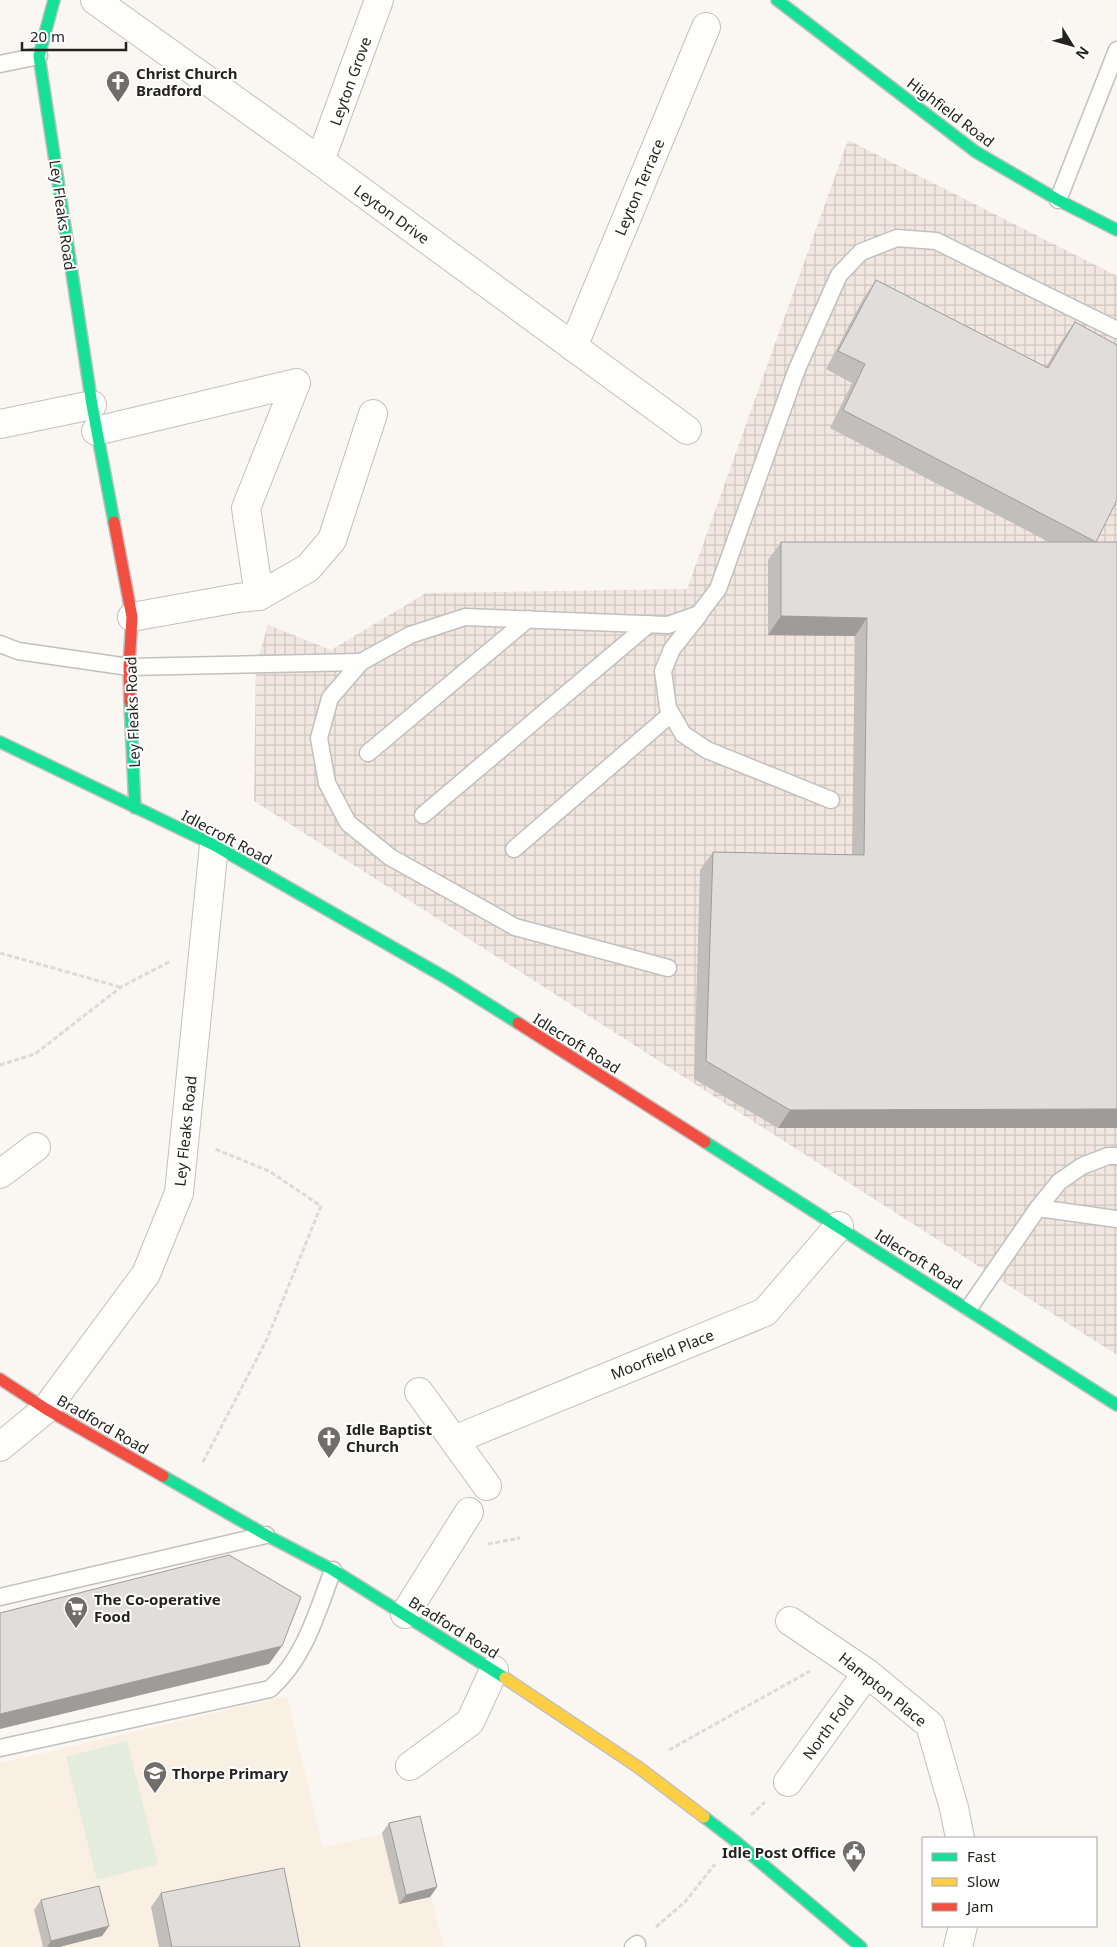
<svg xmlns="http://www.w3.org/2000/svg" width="1117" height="1947" font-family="'Noto Sans',sans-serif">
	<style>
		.industrial { fill: url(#industrial-grid) }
		.education { fill: #f9f0e3 }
		.pitch { fill: #e3ecdd }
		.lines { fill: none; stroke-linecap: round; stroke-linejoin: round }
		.lane-casing { stroke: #c2c0bd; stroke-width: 19 }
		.street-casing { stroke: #c2c0bd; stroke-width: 30 }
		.fast-casing { stroke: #c2c0bd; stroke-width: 14 }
		.slow-casing { stroke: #c2c0bd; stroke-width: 14 }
		.jam-casing { stroke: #c2c0bd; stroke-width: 14 }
		.path { stroke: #dbdbd9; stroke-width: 3; stroke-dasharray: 5 2.5; stroke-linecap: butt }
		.lane { stroke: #fefefd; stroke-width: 16 }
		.street { stroke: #fefefd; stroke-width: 28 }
		.fast { stroke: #16e098; stroke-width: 11 }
		.slow { stroke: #ffcf43; stroke-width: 11 }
		.jam { stroke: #f24e42; stroke-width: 11 }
		.wall { fill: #c2bebc }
		.shaded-wall { fill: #9e9b99 }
		.building { fill: #e1dddb; stroke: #9e9b99 }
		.labels { text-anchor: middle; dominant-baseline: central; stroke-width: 4; stroke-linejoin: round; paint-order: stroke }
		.poi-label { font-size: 15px; font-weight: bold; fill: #252320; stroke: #fff; text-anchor: start }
		.street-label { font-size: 15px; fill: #252320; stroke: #fff }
	</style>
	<defs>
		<pattern id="industrial-grid" width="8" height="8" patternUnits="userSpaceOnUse" patternTransform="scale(1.25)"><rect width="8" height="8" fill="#f2e7e0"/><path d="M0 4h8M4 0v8" fill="none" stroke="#cfc6c0"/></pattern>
	</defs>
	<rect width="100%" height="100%" fill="#faf6f2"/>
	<polygon class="industrial" points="848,140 1117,276 1117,1355 254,801 256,664 268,625 331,650 426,593 687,589"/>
	<polygon class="education" points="287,1696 323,1848 413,1826 444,1947 0,1947 0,1763"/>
	<polygon class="pitch" points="127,1741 158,1864 97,1880 66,1757"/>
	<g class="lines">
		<g class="lane-casing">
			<g id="lane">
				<polyline points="0,64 39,56"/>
				<polyline points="1058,200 1117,50"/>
				<polyline points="699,615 672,649 663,671 668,708 683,734 707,750 831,800"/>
				<polyline points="0,644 18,651 129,667 361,662"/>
				<polyline points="368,753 528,619"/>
				<polyline points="423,815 649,624"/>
				<polyline points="514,849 671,714"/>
				<polyline points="668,968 515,927 390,857 348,823 327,783 319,738 330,698 361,662 410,635 465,617 668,625 699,614 718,589 797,369 839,275 861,252 897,238 936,241 1117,330"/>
				<polyline points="1038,1208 1117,1219"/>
				<polyline points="969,1308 1038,1208 1059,1182 1082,1166 1108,1156 1117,1156"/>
				<polyline points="0,1597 266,1535"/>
				<path d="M 0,1748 L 270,1689 C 305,1658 317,1612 333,1570"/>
				<polyline points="633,1947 637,1944"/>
			</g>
		</g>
		<g class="street-casing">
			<g id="street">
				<polyline points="95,0 320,161 687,430"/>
				<polyline points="320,161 379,0"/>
				<polyline points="573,347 706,27"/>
				<polyline points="0,424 92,405"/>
				<polyline points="96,431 296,383 246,508 259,596 238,598 132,617"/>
				<polyline points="259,596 308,568 332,540 373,414"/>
				<polyline points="0,1174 36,1147"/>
				<polyline points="419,1392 487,1486"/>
				<polyline points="454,1440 765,1312 839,1226"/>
				<polyline points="0,1447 46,1409 146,1274 179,1193 214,845"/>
				<polyline points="405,1614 469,1512"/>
				<polyline points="790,1621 867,1673 930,1725 954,1808 960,1838"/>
				<polyline points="410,1766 470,1722 494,1670"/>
				<polyline points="788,1782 867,1673"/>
				<polyline points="958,1947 963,1926"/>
			</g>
		</g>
		<g class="fast-casing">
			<g id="fast">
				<polyline points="54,0 39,56 92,405 114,522"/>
				<polyline points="777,0 976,152 1058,200 1117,230"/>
				<polyline points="130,702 135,808"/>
				<polyline points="0,742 214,845 448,979 518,1023"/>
				<polyline points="705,1142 1117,1405"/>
				<polyline points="163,1476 266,1535 333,1570 505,1678"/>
				<polyline points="704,1817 734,1840 861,1947"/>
			</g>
		</g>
		<g class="slow-casing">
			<polyline id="slow" points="505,1678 638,1767 704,1817"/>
		</g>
		<g class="jam-casing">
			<g id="jam">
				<polyline points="114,522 132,617 129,667 130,702"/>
				<polyline points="518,1023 705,1142"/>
				<polyline points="0,1379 46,1409 163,1476"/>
			</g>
		</g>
		<g class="path">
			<polyline points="0,953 120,987"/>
			<polyline points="0,1065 35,1054 121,987 171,961"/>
			<polyline points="203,1462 267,1339 321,1206 269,1171 215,1149"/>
			<polyline points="488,1544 520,1538"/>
			<polyline points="669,1750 810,1671"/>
			<polyline points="751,1815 765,1802"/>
			<polyline points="656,1927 685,1902 715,1864"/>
		</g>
		<use href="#lane" class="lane"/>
		<use href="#street" class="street"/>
		<use href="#fast" class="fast"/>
		<use href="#slow" class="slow"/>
		<use href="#jam" class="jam"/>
	</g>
	<g class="wall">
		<polygon points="876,280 1046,367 1062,340 1075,322 1096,542 1117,542 1117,1128 778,1128 694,1079 700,870 713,852 852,855 855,636 768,635 768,560 781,542 1049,542 830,428 852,383 826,369 863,299"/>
		<polygon points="389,1823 437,1887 430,1897 399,1904 382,1833"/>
		<polygon points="161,1893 300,1947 159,1947 151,1907"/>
		<polygon points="41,1900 109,1926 102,1936 59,1947 43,1947 34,1910"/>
	</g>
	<g class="shaded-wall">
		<polygon points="781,616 867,618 855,636 768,635"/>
		<polygon points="1117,1109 1117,1128 778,1128 790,1110"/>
		<polygon points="282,1646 269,1664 0,1729 0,1714"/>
		<polygon points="437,1887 430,1897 399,1904 406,1895"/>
		<polygon points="109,1926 102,1936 59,1947 47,1947 51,1941"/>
	</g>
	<g class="building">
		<polygon points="876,280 1048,368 1075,322 1117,345 1117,500 1096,542 843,410 865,364 838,351"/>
		<polygon points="781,542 1117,542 1117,1109 790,1110 706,1061 713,852 864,855 867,618 781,616"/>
		<polygon points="229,1555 301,1597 282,1646 0,1714 0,1613"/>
		<polygon points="420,1816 437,1887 406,1895 389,1823"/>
		<polygon points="284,1868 300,1947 172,1947 161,1893"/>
		<polygon points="99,1886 109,1926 51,1941 41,1900"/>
	</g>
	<defs>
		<g id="church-pin" transform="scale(1.25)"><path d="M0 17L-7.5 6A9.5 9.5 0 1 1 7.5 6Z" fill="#706d6a" stroke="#fff"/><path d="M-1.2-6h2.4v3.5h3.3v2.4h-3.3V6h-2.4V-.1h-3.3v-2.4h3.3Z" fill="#fff"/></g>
		<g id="supermarket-pin" transform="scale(1.25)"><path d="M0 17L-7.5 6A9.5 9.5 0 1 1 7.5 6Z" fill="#706d6a" stroke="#fff"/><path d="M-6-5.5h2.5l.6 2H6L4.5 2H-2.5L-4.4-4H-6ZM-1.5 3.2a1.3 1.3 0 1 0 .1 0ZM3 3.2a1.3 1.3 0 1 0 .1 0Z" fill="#fff"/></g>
		<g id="school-pin" transform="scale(1.25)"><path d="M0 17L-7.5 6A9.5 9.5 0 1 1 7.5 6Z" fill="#706d6a" stroke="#fff"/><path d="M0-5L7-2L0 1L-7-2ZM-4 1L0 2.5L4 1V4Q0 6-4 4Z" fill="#fff"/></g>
		<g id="civic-pin" transform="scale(1.25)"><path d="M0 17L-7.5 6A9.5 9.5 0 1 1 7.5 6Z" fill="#706d6a" stroke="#fff"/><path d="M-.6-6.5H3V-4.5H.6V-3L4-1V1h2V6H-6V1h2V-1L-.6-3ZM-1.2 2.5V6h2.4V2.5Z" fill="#fff"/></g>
	</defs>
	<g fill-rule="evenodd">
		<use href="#church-pin" x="118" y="82"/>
		<use href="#church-pin" x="329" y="1438"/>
		<use href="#supermarket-pin" x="76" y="1608"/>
		<use href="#school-pin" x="155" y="1773"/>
		<use href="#civic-pin" x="854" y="1852"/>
	</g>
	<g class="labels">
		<g class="poi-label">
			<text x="136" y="73">Christ Church<tspan x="136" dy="17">Bradford</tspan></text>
			<text x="346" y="1429">Idle Baptist<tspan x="346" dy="17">Church</tspan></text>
			<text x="94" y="1599">The Co-operative<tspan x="94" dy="17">Food</tspan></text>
			<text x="172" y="1773">Thorpe Primary</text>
			<text x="836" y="1852" text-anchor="end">Idle Post Office</text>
		</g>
		<g class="street-label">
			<text transform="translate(350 81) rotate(-70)">Leyton Grove</text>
			<text transform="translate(951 112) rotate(37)">Highfield Road</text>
			<text transform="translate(639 187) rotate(-67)">Leyton Terrace</text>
			<text transform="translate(392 214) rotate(36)">Leyton Drive</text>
			<text transform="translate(63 215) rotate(82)">Ley Fleaks Road</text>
			<text transform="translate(132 712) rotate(-92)">Ley Fleaks Road</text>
			<text transform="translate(227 837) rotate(28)">Idlecroft Road</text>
			<text transform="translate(577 1043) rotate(32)">Idlecroft Road</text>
			<text transform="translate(185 1131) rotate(-84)">Ley Fleaks Road</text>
			<text transform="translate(919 1259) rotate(32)">Idlecroft Road</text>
			<text transform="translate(662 1354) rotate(-22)">Moorfield Place</text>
			<text transform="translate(103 1424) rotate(30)">Bradford Road</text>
			<text transform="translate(454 1627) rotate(32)">Bradford Road</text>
			<text transform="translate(883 1689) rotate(39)">Hampton Place</text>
			<text transform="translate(828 1727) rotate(-54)">North Fold</text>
		</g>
	</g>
	<rect x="922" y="1837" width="175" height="90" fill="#ffffff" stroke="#a8a7a6"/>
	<rect x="932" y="1853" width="25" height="8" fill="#16e098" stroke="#a8a7a6"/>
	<text x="967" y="1862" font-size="15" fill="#252320">Fast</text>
	<rect x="932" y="1878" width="25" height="8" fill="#ffcf43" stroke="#a8a7a6"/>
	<text x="967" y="1887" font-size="15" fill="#252320">Slow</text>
	<rect x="932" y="1903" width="25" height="8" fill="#f24e42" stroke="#a8a7a6"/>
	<text x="967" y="1912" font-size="15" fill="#252320">Jam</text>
	<g transform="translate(1072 45) rotate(127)" stroke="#ffffff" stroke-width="4" paint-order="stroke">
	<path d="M0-4L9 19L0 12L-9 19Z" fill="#252320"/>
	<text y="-8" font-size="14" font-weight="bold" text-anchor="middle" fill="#252320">N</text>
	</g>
	<path d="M22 42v8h104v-8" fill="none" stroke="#252320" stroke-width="2.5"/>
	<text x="30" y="42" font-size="15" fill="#252320" stroke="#ffffff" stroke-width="4" paint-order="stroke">20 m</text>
</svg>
